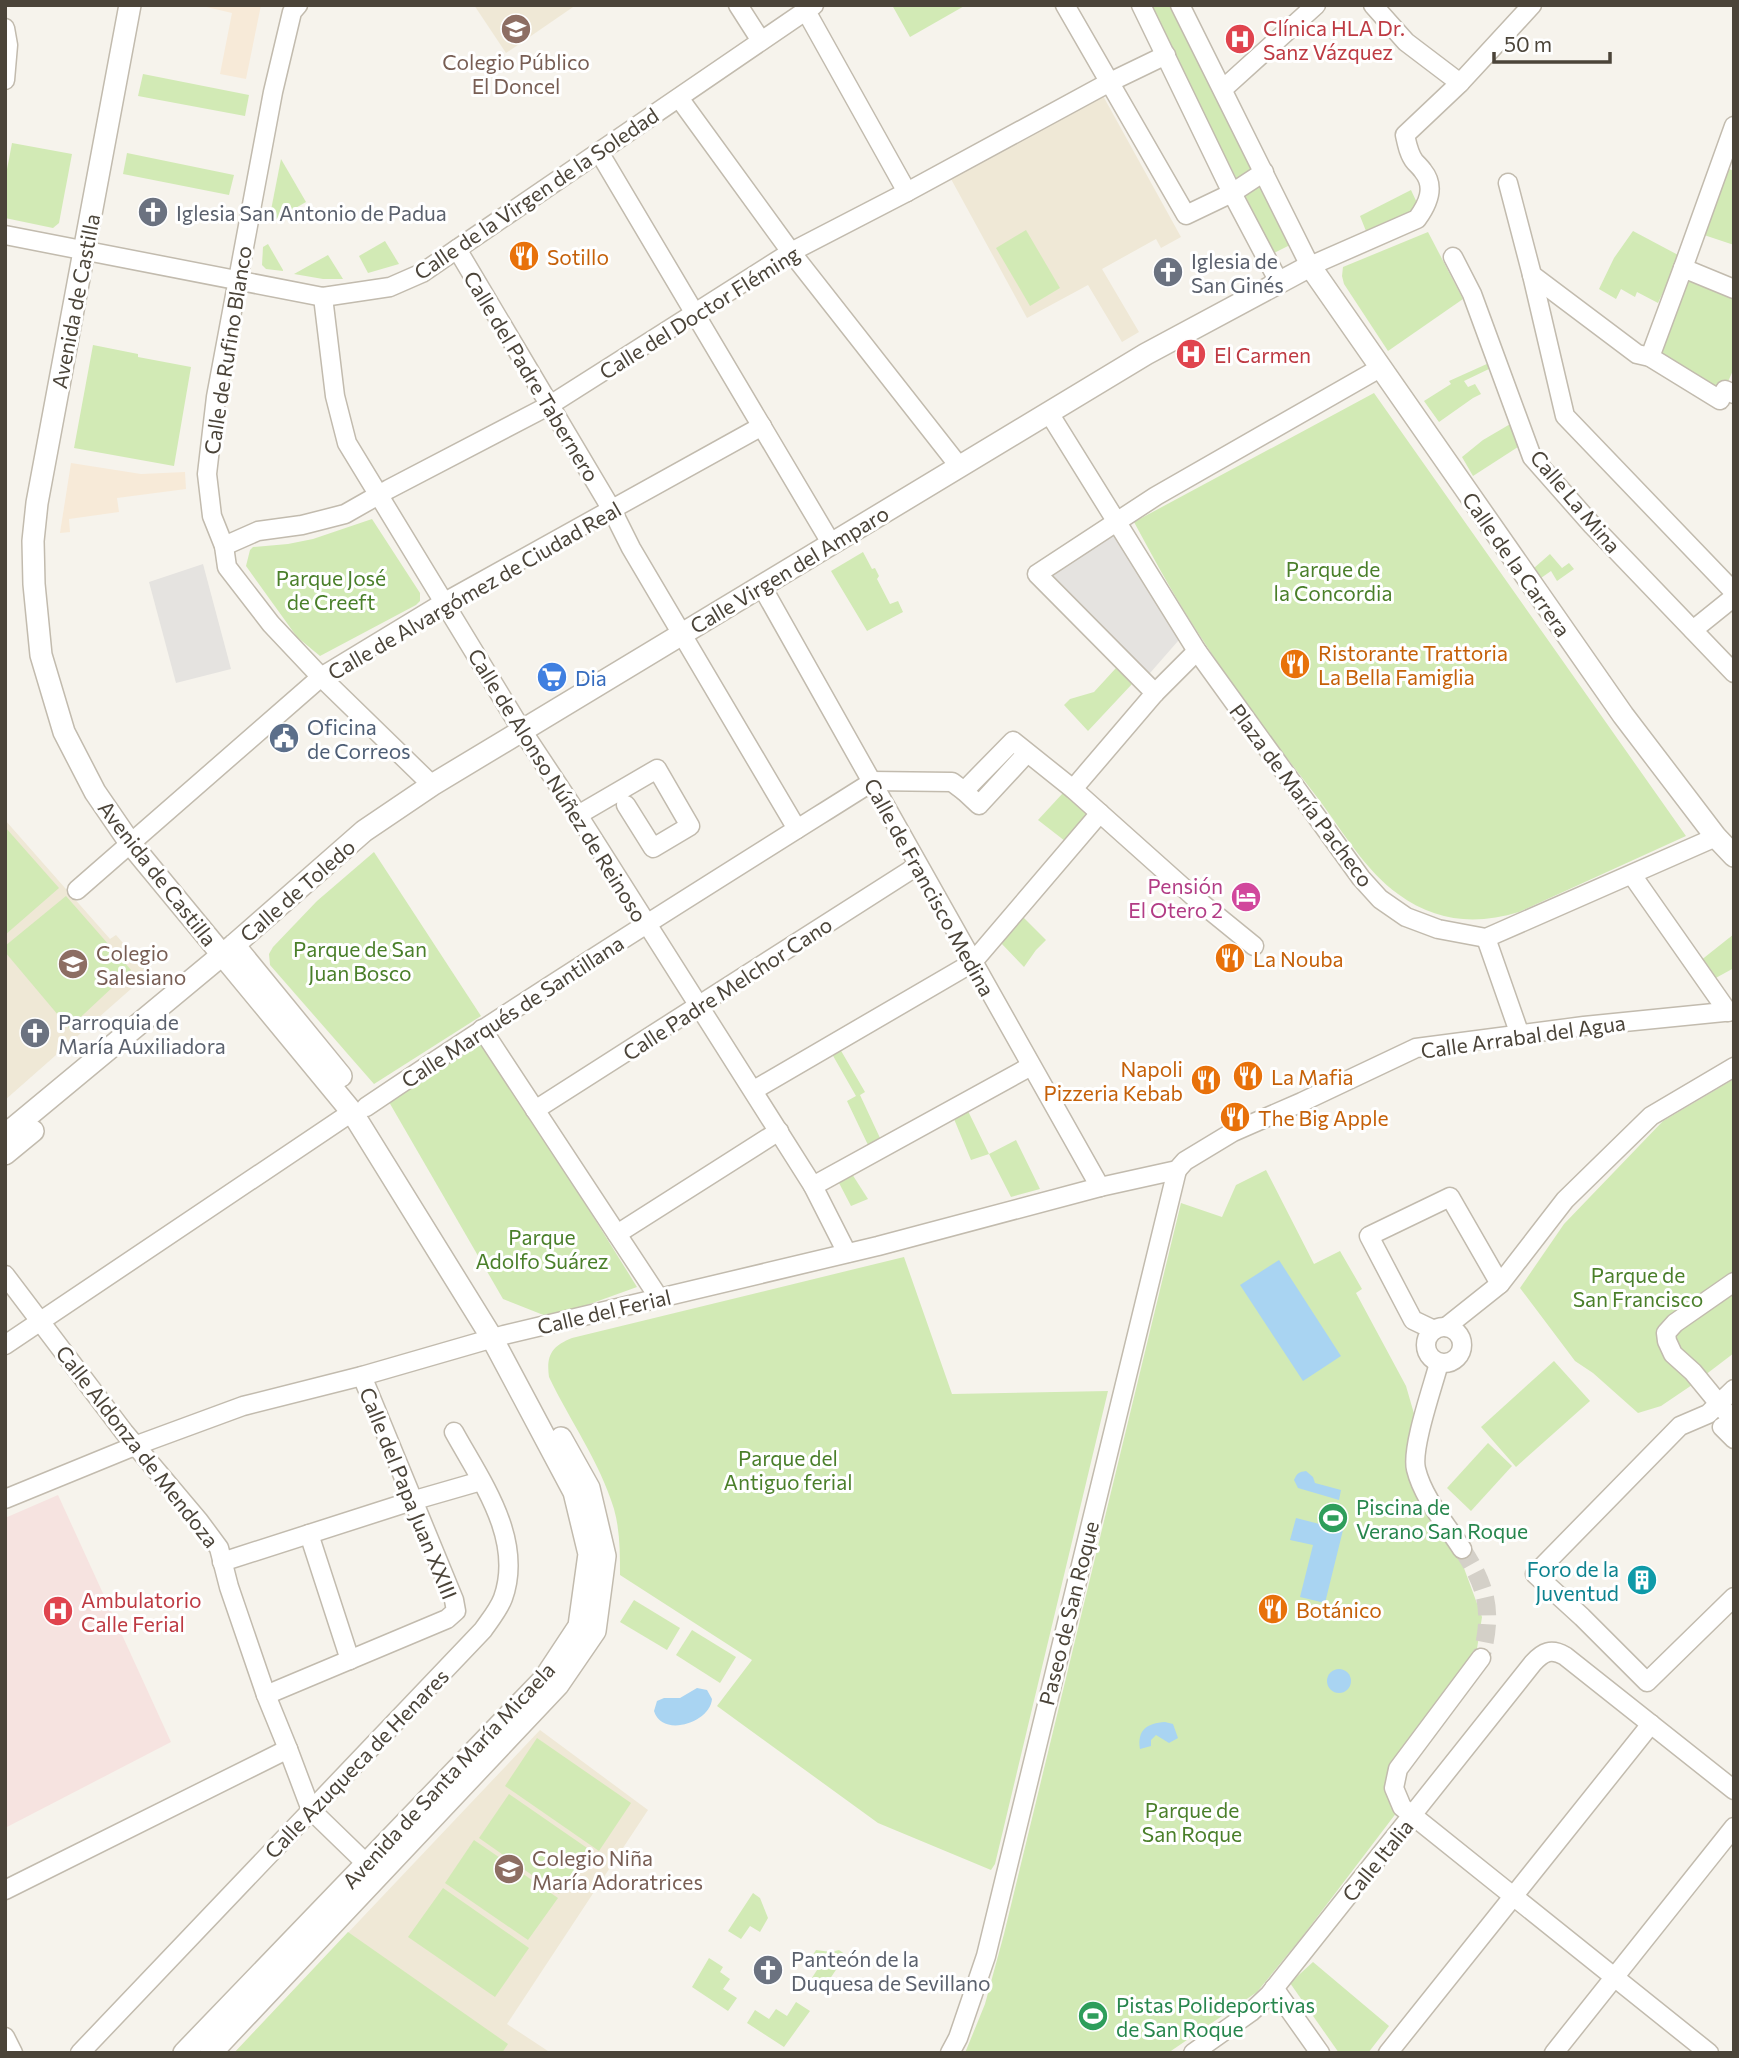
<svg xmlns="http://www.w3.org/2000/svg" width="1739" height="2058" font-family="Commissioner,sans-serif">
	<style>
		.commercial { fill: #f7ead8 }
		.education { fill: #efe8d6 }
		.medical { fill: #f6e3e0 }
		.green { fill: #d2eab5 }
		.parking { fill: #e5e3e0 }
		.water { fill: #a9d4f2 }
		.lines { fill: none; stroke-linecap: round; stroke-linejoin: round }
		.minor-tunnel { stroke: #d4d0c8; stroke-width: 18; stroke-dasharray: 18 9; stroke-linecap: butt }
		.minor-casing { stroke: #c2bbae; stroke-width: 21 }
		.tertiary-casing { stroke: #c2bbae; stroke-width: 24 }
		.minor { stroke: #fff; stroke-width: 18 }
		.tertiary { stroke: #fff; stroke-width: 21 }
		.labels { text-anchor: middle; dominant-baseline: central; stroke-width: 6; stroke-linejoin: round; paint-order: stroke }
		.health-label { font-size: 21px; fill: #be3a42; stroke: #fff; text-anchor: start }
		.education-label { font-size: 21px; fill: #785e54; stroke: #fff; text-anchor: start }
		.street-label { font-size: 21px; fill: #4b4439; stroke: #fff }
		.worship-label { font-size: 21px; fill: #5b616d; stroke: #fff; text-anchor: start }
		.food-label { font-size: 21px; fill: #c56008; stroke: #fff; text-anchor: start }
		.park-label { font-size: 21px; fill: #4a7f2a; stroke: #fff }
		.shop-label { font-size: 21px; fill: #366cbe; stroke: #fff; text-anchor: start }
		.service-label { font-size: 21px; fill: #4e5e75; stroke: #fff; text-anchor: start }
		.hotel-label { font-size: 21px; fill: #b23c85; stroke: #fff; text-anchor: end }
		.leisure-label { font-size: 21px; fill: #27864d; stroke: #fff; text-anchor: start }
		.culture-label { font-size: 21px; fill: #0d838f; stroke: #fff; text-anchor: end }
	</style>
	<rect width="100%" height="100%" fill="#f6f3ec"/>
	<g class="commercial">
		<polygon points="198,5 261,5 246,79 220,74 232,13"/>
		<polygon points="71,463 141,474 185,472 186,489 117,498 119,512 69,519 70,532 60,533"/>
	</g>
	<g class="education">
		<polygon points="474,5 576,5 506,53"/>
		<polygon points="1102,94 1181,237 1161,248 1156,239 1102,269 1139,332 1122,342 1088,285 1027,318 951,179"/>
		<polygon points="5,820 110,939 116,935 149,973 5,1100"/>
		<polygon points="540,1730 648,1810 507,2024 551,2053 234,2053"/>
	</g>
	<polygon class="medical" points="58,1495 171,1742 5,1828 5,1518"/>
	<g class="green">
		<polygon points="892,5 966,5 910,37"/>
		<polygon points="1149,5 1171,5 1292,244 1274,253"/>
		<polygon points="143,74 249,95 245,116 138,96"/>
		<polygon points="12,143 72,154 59,223 53,228 5,218 5,180"/>
		<polygon points="127,153 234,175 229,195 123,174"/>
		<polygon points="281,159 306,202 273,221 271,210"/>
		<polygon points="1724,167 1734,171 1734,245 1701,234"/>
		<polygon points="1411,190 1418,205 1410,214 1366,231 1360,216"/>
		<polygon points="1026,230 1060,288 1030,306 996,248"/>
		<polygon points="1633,231 1680,256 1658,303 1637,292 1635,297 1621,289 1616,299 1599,289 1614,258"/>
		<polygon points="1428,232 1463,299 1388,351 1344,284 1342,276 1343,267"/>
		<polygon points="385,241 399,264 368,273 359,256"/>
		<polygon points="268,244 283,270 283,271 266,269 262,265 263,247"/>
		<polygon points="328,255 343,279 323,279 294,274"/>
		<polygon points="1683,268 1734,289 1734,368 1720,400 1650,357"/>
		<polygon points="93,345 138,354 138,357 191,367 174,466 74,448"/>
		<polygon points="1489,363 1491,368 1464,381 1468,387 1475,384 1481,394 1473,398 1439,422 1424,401 1451,384 1449,381"/>
		<path d="M 1374,393 L 1686,836 L 1519,912 C 1476,925 1436,922 1398,894 C 1366,871 1343,832 1320,801 C 1280,749 1239,697 1204,642 C 1178,603 1156,563 1134,522 Z"/>
		<polygon points="1512,423 1521,445 1473,476 1462,457 1483,440"/>
		<polygon points="372,519 420,593 420,601 416,605 320,656 297,637 246,566 250,550 253,547 288,544 313,539"/>
		<polygon points="863,552 872,569 875,568 879,576 877,579 890,604 898,601 903,612 867,631 831,571"/>
		<polygon points="1550,554 1562,568 1569,563 1574,569 1557,581 1551,571 1541,578 1534,568"/>
		<polygon points="1116,668 1132,684 1088,731 1064,705 1070,699 1094,692"/>
		<polygon points="1063,793 1088,815 1065,841 1038,820"/>
		<polygon points="5,827 59,888 5,935"/>
		<polygon points="374,852 481,1016 374,1084 270,965 269,954 273,947 317,901"/>
		<polygon points="66,896 131,970 69,1028 5,952 5,946"/>
		<polygon points="1023,917 1046,940 1036,950 1024,967 1001,943"/>
		<polygon points="1734,934 1734,968 1712,980 1700,961"/>
		<polygon points="484,1041 637,1287 551,1318 503,1299 389,1102"/>
		<polygon points="840,1049 865,1092 860,1095 880,1138 868,1145 847,1101 856,1096 832,1054"/>
		<polygon points="1734,1079 1734,1353 1692,1385 1661,1406 1638,1413 1593,1373 1575,1361 1520,1288 1564,1224 1663,1121"/>
		<polygon points="968,1111 989,1154 1016,1140 1040,1189 1011,1197 989,1154 971,1160 954,1119"/>
		<polygon points="1266,1170 1314,1264 1340,1251 1362,1289 1356,1293 1406,1386 1417,1424 1411,1479 1461,1560 1482,1617 1476,1655 1406,1749 1397,1812 1302,1937 1257,1992 1168,2053 965,2053 985,2004 1004,1934 1181,1203 1222,1217 1236,1185"/>
		<polygon points="852,1174 868,1199 851,1206 838,1181"/>
		<path d="M 904,1257 L 952,1394 L 1108,1391 L 995,1864 L 991,1870 L 878,1823 L 717,1706 L 752,1660 L 620,1575 C 620,1553 620,1530 614,1509 C 600,1462 570,1421 549,1377 C 546,1355 552,1346 572,1338 Z"/>
		<polygon points="1554,1361 1590,1401 1516,1467 1481,1427"/>
		<polygon points="1488,1443 1512,1466 1471,1511 1447,1488"/>
		<polygon points="634,1600 680,1628 667,1650 620,1622"/>
		<polygon points="692,1630 736,1657 720,1683 676,1655"/>
		<polygon points="537,1738 631,1803 599,1851 505,1786"/>
		<polygon points="509,1794 590,1850 559,1894 479,1838"/>
		<polygon points="474,1840 558,1898 528,1940 445,1883"/>
		<polygon points="443,1888 529,1948 495,1997 408,1937"/>
		<polygon points="753,1893 760,1898 768,1918 760,1932 750,1926 741,1939 728,1931"/>
		<polygon points="348,1932 508,2044 502,2053 234,2053"/>
		<polygon points="816,1950 831,1952 839,1950 846,1955 821,1992 808,1984 817,1970 807,1964"/>
		<polygon points="709,1958 723,1967 720,1972 730,1979 723,1989 737,1998 728,2011 692,1987"/>
		<polygon points="1313,1962 1389,2026 1368,2053 1339,2053 1290,1983"/>
		<polygon points="796,2002 810,2011 784,2047 747,2023 755,2010 769,2019 776,2009 787,2016"/>
	</g>
	<g class="parking">
		<polygon points="1121,531 1185,633 1143,681 1044,580"/>
		<polygon points="203,564 231,669 176,683 149,582"/>
	</g>
	<g class="water">
		<polygon points="1279,1260 1341,1356 1303,1381 1240,1285"/>
		<path d="M 1306,1471 L 1313,1477 L 1315,1483 L 1341,1490 L 1339,1500 L 1298,1488 L 1294,1480 C 1297,1473 1299,1472 1306,1471 Z"/>
		<polygon points="1296,1518 1343,1530 1325,1603 1300,1597 1313,1545 1290,1540"/>
		<circle cx="1339" cy="1681" r="12"/>
		<path d="M 697,1688 L 707,1690 L 712,1699 C 710,1723 662,1738 654,1711 L 657,1701 L 664,1698 L 680,1698 Z"/>
		<path d="M 1165,1722 L 1173,1724 L 1178,1738 L 1169,1743 L 1156,1735 L 1151,1740 L 1151,1746 L 1140,1749 C 1137,1730 1147,1723 1165,1722 Z"/>
	</g>
	<g class="lines">
		<path class="minor-tunnel" d="M 1462,1549 C 1488,1588 1493,1613 1481,1658"/>
		<g class="minor-casing">
			<g id="minor">
				<polyline points="298,5 292,12 273,92 216,397 207,474 212,516 224,546 227,567 271,624 321,677 432,785"/>
				<polyline points="738,5 761,41"/>
				<polyline points="1065,5 1186,215 1232,193 1264,172"/>
				<polyline points="1141,5 1232,193 1279,282"/>
				<path d="M 1180,5 L 1310,266 L 1417,219 C 1428,204 1436,187 1423,171 C 1421,168 1418,165 1415,162 C 1409,155 1407,144 1405,135 L 1460,83 L 1532,5"/>
				<polyline points="1373,5 1406,42 1460,83"/>
				<polyline points="806,11 907,192"/>
				<polyline points="5,28 8,45 5,80"/>
				<polyline points="1223,89 1316,5"/>
				<polyline points="679,98 791,252 959,466"/>
				<polyline points="599,152 831,543"/>
				<polyline points="1508,183 1532,275 1637,354 1650,357 1720,400 1725,390 1734,394"/>
				<polyline points="5,235 323,297 390,287 422,273 814,5"/>
				<polyline points="457,249 612,510 631,548 797,829"/>
				<polyline points="1453,257 1472,294 1532,457 1592,525 1734,673"/>
				<polyline points="1683,268 1734,126"/>
				<polyline points="1532,275 1565,416 1734,592"/>
				<polyline points="323,297 335,396 347,443 521,729 578,815 813,1186 847,1253"/>
				<polyline points="1650,357 1683,268 1734,289"/>
				<polyline points="1049,413 1197,651 1361,878 1380,899 1406,917 1438,929 1486,938 1716,837"/>
				<polyline points="224,546 258,531 302,525 345,514 389,489 550,405 791,252 907,192 1108,83 1166,55"/>
				<polyline points="761,585 1100,1187"/>
				<polyline points="1693,630 1734,597"/>
				<polyline points="1155,693 1037,574 1156,496 1380,368"/>
				<polyline points="870,781 952,782 964,791 1013,741 1073,789 1195,898 1254,946"/>
				<polyline points="1073,789 1155,693 1197,651"/>
				<polyline points="964,791 979,805 1027,753"/>
				<polyline points="578,815 657,769 690,826 653,848 626,805"/>
				<polyline points="1632,875 1728,1012"/>
				<polyline points="77,890 321,677 443,603 762,426"/>
				<polyline points="1486,938 1520,1035"/>
				<polyline points="482,1029 659,1298"/>
				<polyline points="754,1090 972,963 1100,813"/>
				<path d="M 366,1107 C 532,995 702,889 872,782"/>
				<polyline points="535,1110 917,866"/>
				<polyline points="813,1186 1031,1066"/>
				<polyline points="617,1234 779,1131"/>
				<polyline points="5,1275 124,1432 199,1521 219,1548 229,1587 266,1695 288,1749 311,1810 375,1872"/>
				<polyline points="1734,1282 1675,1323 1666,1333 1667,1341 1673,1354 1693,1372 1734,1422 1722,1427 1734,1439"/>
				<polyline points="1446,1327 1500,1284 1565,1200 1651,1116 1734,1067"/>
				<circle cx="1444" cy="1345" r="18"/>
				<polyline points="1434,1330 1413,1320 1369,1236 1450,1197 1500,1284"/>
				<polyline points="5,1345 352,1112"/>
				<path d="M 1439,1363 C 1433,1386 1411,1448 1416,1469 C 1423,1498 1446,1524 1462,1549"/>
				<polyline points="1734,1389 1708,1414 1680,1426 1535,1574 1582,1617 1647,1682 1734,1597"/>
				<polyline points="5,1499 137,1445 243,1406 362,1376 504,1335 878,1246 1100,1187 1177,1170 1185,1161 1233,1132 1302,1102 1416,1048 1584,1026 1734,1011"/>
				<polyline points="309,1534 350,1660"/>
				<polyline points="222,1562 415,1500 481,1481"/>
				<polyline points="1481,1658 1398,1769 1394,1788 1402,1807 1709,2053"/>
				<polyline points="266,1695 447,1619 456,1611 454,1600 362,1376"/>
				<polyline points="5,1890 288,1749"/>
				<polyline points="1274,1988 1320,2053"/>
				<polyline points="5,2037 13,2053"/>
				<path d="M 80,2053 L 483,1630 C 490,1620 499,1609 503,1598 C 524,1539 481,1481 454,1432"/>
				<polyline points="950,2053 958,2038 986,1956 1177,1170"/>
				<path d="M 1193,2053 L 1251,2012 L 1269,1995 L 1533,1663 C 1543,1652 1551,1648 1565,1656 L 1734,1790"/>
				<polyline points="1388,2053 1651,1724"/>
				<polyline points="1554,2053 1734,1827"/>
			</g>
		</g>
		<g class="tertiary-casing">
			<g id="tertiary">
				<polyline points="130,5 37,503 33,541 34,584 41,655 64,732 95,792 130,843 352,1112 492,1338 574,1492 589,1554 579,1626 544,1679 184,2053"/>
				<polyline points="234,945 341,1076"/>
				<polyline points="5,1135 234,945 364,831 432,785 1146,354 1310,266 1623,715 1716,837 1734,856"/>
				<polyline points="5,1154 33,1131"/>
				<polyline points="211,2053 558,1685 595,1631 605,1556 589,1488 561,1438"/>
			</g>
		</g>
		<use href="#minor" class="minor"/>
		<use href="#tertiary" class="tertiary"/>
	</g>
	<defs>
		<g id="school-disc" transform="scale(1.575)"><circle r="9.5" fill="#8d6e63" stroke="#fff"/><path d="M0-5L7-2L0 1L-7-2ZM-4 1L0 2.5L4 1V4Q0 6-4 4Z" fill="#fff"/></g>
		<g id="hospital-disc" transform="scale(1.575)"><circle r="9.5" fill="#e0444e" stroke="#fff"/><path d="M-5-5h3v3.5h4V-5h3V5h-3V1.5h-4V5h-3Z" fill="#fff"/></g>
		<g id="church-disc" transform="scale(1.575)"><circle r="9.5" fill="#6b7280" stroke="#fff"/><path d="M-1.2-6h2.4v3.5h3.3v2.4h-3.3V6h-2.4V-.1h-3.3v-2.4h3.3Z" fill="#fff"/></g>
		<g id="restaurant-disc" transform="scale(1.575)"><circle r="9.5" fill="#e8710a" stroke="#fff"/><path d="M-5-6h1v4h1v-4h1v4h1v-4h1v5L-1.5 .5V6h-2V.5L-5-1ZM5-6V6H3V1.5H1.5Q1.5-4 5-6Z" fill="#fff"/></g>
		<g id="supermarket-disc" transform="scale(1.575)"><circle r="9.5" fill="#3f7fe0" stroke="#fff"/><path d="M-6-5.5h2.5l.6 2H6L4.5 2H-2.5L-4.4-4H-6ZM-1.5 3.2a1.3 1.3 0 1 0 .1 0ZM3 3.2a1.3 1.3 0 1 0 .1 0Z" fill="#fff"/></g>
		<g id="civic-disc" transform="scale(1.575)"><circle r="9.5" fill="#5c6f8a" stroke="#fff"/><path d="M-.6-6.5H3V-4.5H.6V-3L4-1V1h2V6H-6V1h2V-1L-.6-3ZM-1.2 2.5V6h2.4V2.5Z" fill="#fff"/></g>
		<g id="hotel-disc" transform="scale(1.575)"><circle r="9.5" fill="#d1479c" stroke="#fff"/><path d="M-6-4.5h1.5V1H6V5H4.5V3h-9V5H-6ZM-4 0a1.8 1.8 0 1 1 3.6 0ZM.5 0V-2.5h3Q6-2.5 6 0Z" fill="#fff"/></g>
		<g id="stadium-disc" transform="scale(1.575)"><circle r="9.5" fill="#2e9e5b" stroke="#fff"/><path d="M0-5a6.5 5 0 1 0 0 10a6.5 5 0 1 0 0-10ZM-3.5-1.8h7v3.6h-7Z" fill="#fff"/></g>
		<g id="building-disc" transform="scale(1.575)"><circle r="9.5" fill="#0f9aa8" stroke="#fff"/><path d="M-4-6H4V6H1V3H-1V6H-4ZM-2.5-4.3h1.7v1.8h-1.7ZM.8-4.3h1.7v1.8H.8ZM-2.5-1h1.7V.8h-1.7ZM.8-1h1.7V.8H.8Z" fill="#fff"/></g>
	</defs>
	<g fill-rule="evenodd">
		<use href="#school-disc" x="516" y="29"/>
		<use href="#hospital-disc" x="1240" y="39"/>
		<use href="#church-disc" x="153" y="212"/>
		<use href="#restaurant-disc" x="524" y="256"/>
		<use href="#church-disc" x="1168" y="272"/>
		<use href="#hospital-disc" x="1191" y="354"/>
		<use href="#restaurant-disc" x="1295" y="664"/>
		<use href="#supermarket-disc" x="552" y="677"/>
		<use href="#civic-disc" x="284" y="738"/>
		<use href="#hotel-disc" x="1246" y="897"/>
		<use href="#restaurant-disc" x="1230" y="958"/>
		<use href="#school-disc" x="73" y="964"/>
		<use href="#church-disc" x="35" y="1033"/>
		<use href="#restaurant-disc" x="1248" y="1076"/>
		<use href="#restaurant-disc" x="1206" y="1080"/>
		<use href="#restaurant-disc" x="1235" y="1117"/>
		<use href="#stadium-disc" x="1333" y="1518"/>
		<use href="#building-disc" x="1642" y="1580"/>
		<use href="#restaurant-disc" x="1273" y="1609"/>
		<use href="#hospital-disc" x="58" y="1611"/>
		<use href="#school-disc" x="509" y="1869"/>
		<use href="#church-disc" x="768" y="1970"/>
		<use href="#stadium-disc" x="1093" y="2016"/>
	</g>
	<g class="labels">
		<g class="health-label">
			<text x="1263" y="27">Clínica HLA Dr.<tspan x="1263" dy="24">Sanz Vázquez</tspan></text>
			<text x="1214" y="354">El Carmen</text>
			<text x="81" y="1599">Ambulatorio<tspan x="81" dy="24">Calle Ferial</tspan></text>
		</g>
		<g class="education-label">
			<text x="516" y="61" text-anchor="middle">Colegio Público<tspan x="516" dy="24">El Doncel</tspan></text>
			<text x="96" y="952">Colegio<tspan x="96" dy="24">Salesiano</tspan></text>
			<text x="532" y="1857">Colegio Niña<tspan x="532" dy="24">María Adoratrices</tspan></text>
		</g>
		<g class="street-label">
			<text transform="translate(536 193) rotate(-34)">Calle de la Virgen de la Soledad</text>
			<text transform="translate(75 301) rotate(-79)">Avenida de Castilla</text>
			<text transform="translate(699 312) rotate(-32)">Calle del Doctor Fléming</text>
			<text transform="translate(227 350) rotate(-81)">Calle de Rufino Blanco</text>
			<text transform="translate(532 376) rotate(59)">Calle del Padre Tabernero</text>
			<text transform="translate(1576 501) rotate(50)">Calle La Mina</text>
			<text transform="translate(1517 564) rotate(55)">Calle de la Carrera</text>
			<text transform="translate(789 569) rotate(-31)">Calle Virgen del Amparo</text>
			<text transform="translate(474 590) rotate(-30)">Calle de Alvargómez de Ciudad Real</text>
			<text transform="translate(558 785) rotate(58)">Calle de Alonso Núñez de Reinoso</text>
			<text transform="translate(1302 795) rotate(53)">Plaza de María Pacheco</text>
			<text transform="translate(158 873) rotate(52)">Avenida de Castilla</text>
			<text transform="translate(930 887) rotate(61)">Calle de Francisco Medina</text>
			<text transform="translate(297 890) rotate(-41)">Calle de Toledo</text>
			<text transform="translate(727 988) rotate(-33)">Calle Padre Melchor Cano</text>
			<text transform="translate(512 1011) rotate(-33)">Calle Marqués de Santillana</text>
			<text transform="translate(1523 1036) rotate(-8)">Calle Arrabal del Agua</text>
			<text transform="translate(604 1311) rotate(-13)">Calle del Ferial</text>
			<text transform="translate(138 1446) rotate(52)">Calle Aldonza de Mendoza</text>
			<text transform="translate(409 1493) rotate(68)">Calle del Papa Juan XXIII</text>
			<text transform="translate(1068 1613) rotate(-76)">Paseo de San Roque</text>
			<text transform="translate(356 1763) rotate(-46)">Calle Azuqueca de Henares</text>
			<text transform="translate(448 1775) rotate(-47)">Avenida de Santa María Micaela</text>
			<text transform="translate(1377 1860) rotate(-51)">Calle Italia</text>
		</g>
		<g class="worship-label">
			<text x="176" y="212">Iglesia San Antonio de Padua</text>
			<text x="1191" y="260">Iglesia de<tspan x="1191" dy="24">San Ginés</tspan></text>
			<text x="58" y="1021">Parroquia de<tspan x="58" dy="24">María Auxiliadora</tspan></text>
			<text x="791" y="1958">Panteón de la<tspan x="791" dy="24">Duquesa de Sevillano</tspan></text>
		</g>
		<g class="food-label">
			<text x="547" y="256">Sotillo</text>
			<text x="1318" y="652">Ristorante Trattoria<tspan x="1318" dy="24">La Bella Famiglia</tspan></text>
			<text x="1253" y="958">La Nouba</text>
			<text x="1183" y="1068" text-anchor="end">Napoli<tspan x="1183" dy="24">Pizzeria Kebab</tspan></text>
			<text x="1271" y="1076">La Mafia</text>
			<text x="1258" y="1117">The Big Apple</text>
			<text x="1296" y="1609">Botánico</text>
		</g>
		<g class="park-label">
			<text x="1333" y="568">Parque de<tspan x="1333" dy="24">la Concordia</tspan></text>
			<text x="331" y="577">Parque José<tspan x="331" dy="24">de Creeft</tspan></text>
			<text x="360" y="948">Parque de San<tspan x="360" dy="24">Juan Bosco</tspan></text>
			<text x="542" y="1236">Parque<tspan x="542" dy="24">Adolfo Suárez</tspan></text>
			<text x="1638" y="1274">Parque de<tspan x="1638" dy="24">San Francisco</tspan></text>
			<text x="788" y="1457">Parque del<tspan x="788" dy="24">Antiguo ferial</tspan></text>
			<text x="1192" y="1809">Parque de<tspan x="1192" dy="24">San Roque</tspan></text>
		</g>
		<g class="shop-label">
			<text x="575" y="677">Dia</text>
		</g>
		<g class="service-label">
			<text x="307" y="726">Oficina<tspan x="307" dy="24">de Correos</tspan></text>
		</g>
		<g class="hotel-label">
			<text x="1223" y="885">Pensión<tspan x="1223" dy="24">El Otero 2</tspan></text>
		</g>
		<g class="leisure-label">
			<text x="1356" y="1506">Piscina de<tspan x="1356" dy="24">Verano San Roque</tspan></text>
			<text x="1116" y="2004">Pistas Polideportivas<tspan x="1116" dy="24">de San Roque</tspan></text>
		</g>
		<g class="culture-label">
			<text x="1619" y="1568">Foro de la<tspan x="1619" dy="24">Juventud</tspan></text>
		</g>
	</g>
	<rect width="1739" height="2058" fill="none" stroke="#4b4439" stroke-width="14"/>
	<path d="M1494 52v10h116v-10" fill="none" stroke="#4b4439" stroke-width="3.5"/>
	<text x="1504" y="52" font-size="21" fill="#4b4439" stroke="#ffffff" stroke-width="5" paint-order="stroke">50 m</text>
</svg>
